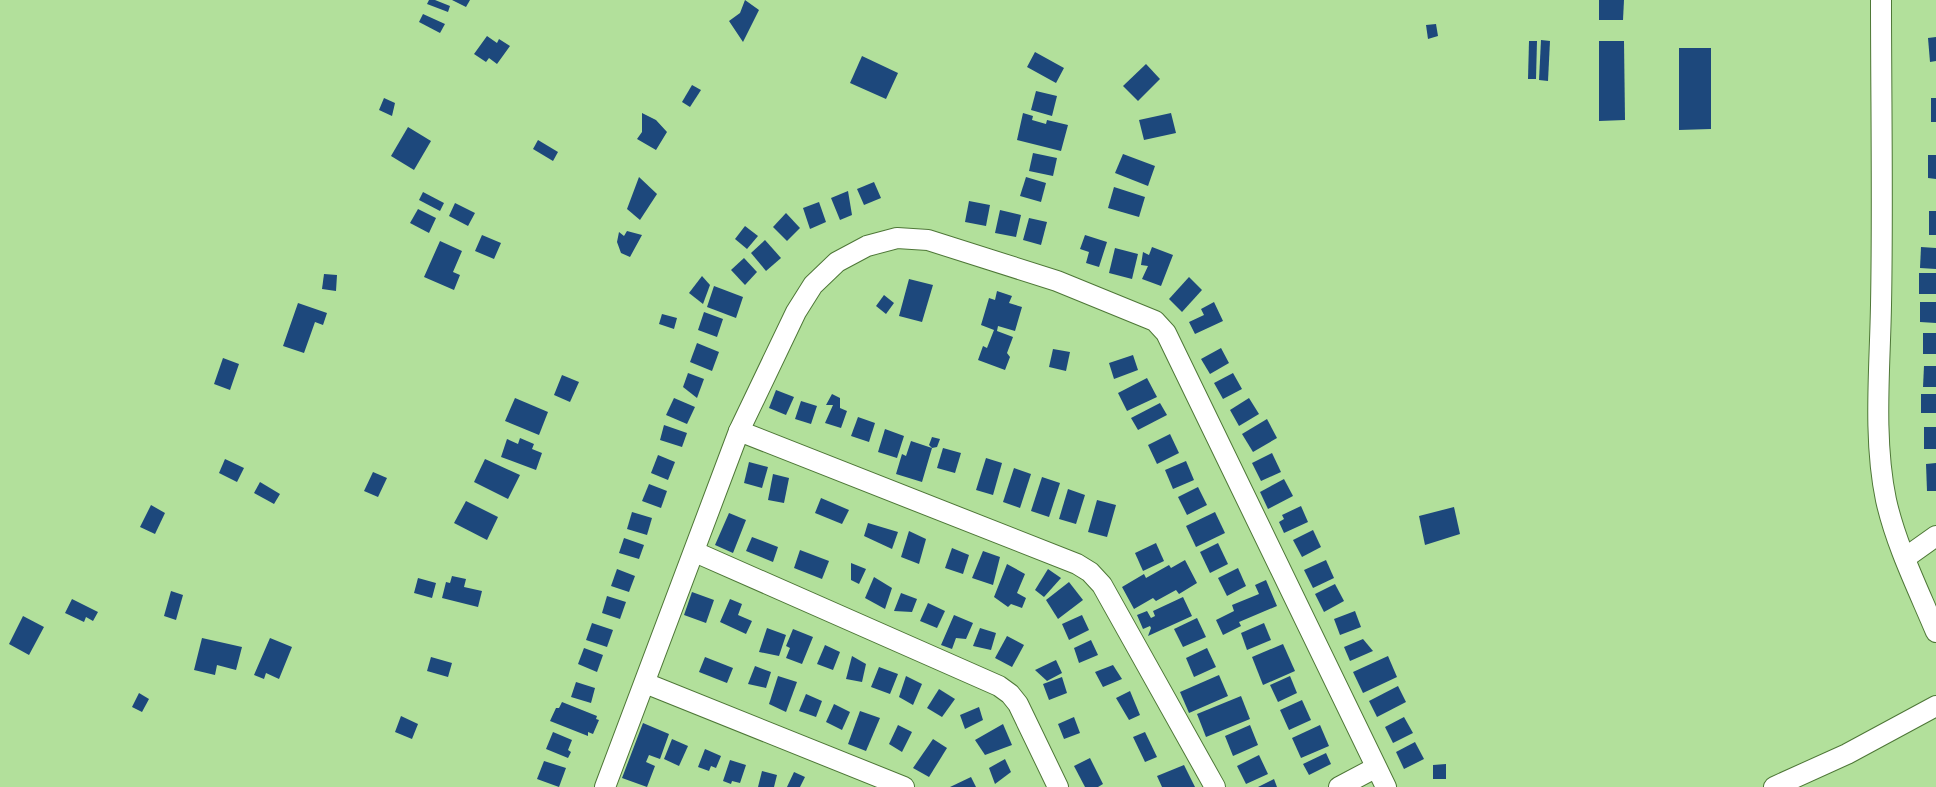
<svg xmlns="http://www.w3.org/2000/svg" width="1936" height="787" font-family="'Public Sans',sans-serif">
	<style>
		.building { fill: #1d487c }
		.lines { fill: none; stroke-linecap: round; stroke-linejoin: round }
		.street-casing { stroke: #4e7737; stroke-width: 22 }
		.street { stroke: #fff; stroke-width: 20 }
	</style>
	<rect width="100%" height="100%" fill="#b2e09b"/>
	<g class="building">
		<polygon points="429,0 435,0 450,6 448,12 427,4"/>
		<polygon points="452,0 470,0 466,7"/>
		<polygon points="745,0 759,10 743,42 729,21 740,13"/>
		<polygon points="1599,0 1624,0 1623,20 1599,20"/>
		<polygon points="423,14 445,24 440,33 419,22"/>
		<polygon points="1436,24 1438,36 1428,39 1426,25"/>
		<polygon points="487,36 497,43 499,39 510,46 497,64 489,58 486,62 474,54"/>
		<polygon points="1936,37 1936,61 1930,62 1928,38"/>
		<polygon points="1541,40 1550,41 1548,81 1539,80"/>
		<polygon points="1529,41 1537,41 1536,79 1528,79"/>
		<polygon points="1599,41 1624,41 1625,120 1599,121"/>
		<polygon points="1679,48 1711,48 1711,129 1679,130"/>
		<polygon points="1035,52 1064,68 1056,83 1027,67"/>
		<polygon points="862,56 898,73 886,99 850,83"/>
		<polygon points="1146,64 1160,79 1138,101 1123,86"/>
		<polygon points="692,85 701,90 690,107 682,102"/>
		<polygon points="1036,91 1057,96 1052,116 1031,110"/>
		<polygon points="384,98 395,103 392,116 379,110"/>
		<rect x="1931" y="98" width="5" height="24"/>
		<polygon points="642,113 656,120 667,132 656,150 637,139 642,132"/>
		<polygon points="1023,113 1033,116 1032,120 1046,124 1047,120 1068,125 1061,151 1017,140"/>
		<polygon points="1171,113 1176,133 1144,140 1139,120"/>
		<polygon points="408,127 431,141 414,170 391,156"/>
		<polygon points="538,140 558,152 553,161 533,149"/>
		<polygon points="1033,153 1057,158 1053,176 1029,171"/>
		<polygon points="1123,154 1155,166 1148,186 1115,173"/>
		<polygon points="1928,155 1936,155 1936,179 1928,178"/>
		<polygon points="639,177 657,194 640,220 627,209"/>
		<polygon points="1026,177 1046,183 1041,202 1020,196"/>
		<polygon points="874,182 881,198 864,205 857,189"/>
		<polygon points="1114,187 1145,197 1139,217 1108,208"/>
		<polygon points="848,191 852,215 840,220 831,198"/>
		<polygon points="423,192 444,203 440,211 419,200"/>
		<polygon points="969,201 990,205 986,226 965,222"/>
		<polygon points="819,202 826,222 810,229 803,208"/>
		<polygon points="455,203 475,213 468,226 449,216"/>
		<polygon points="418,209 436,218 429,233 410,223"/>
		<polygon points="1000,210 1021,215 1016,237 995,233"/>
		<rect x="1929" y="211" width="7" height="24"/>
		<polygon points="786,213 800,228 787,241 773,227"/>
		<polygon points="1029,218 1047,222 1041,245 1023,240"/>
		<polygon points="745,226 758,236 747,249 735,239"/>
		<polygon points="627,231 642,235 630,257 621,253 617,242 619,232 624,236"/>
		<polygon points="482,235 501,243 494,259 475,251"/>
		<polygon points="1085,235 1107,242 1099,267 1086,263 1089,252 1080,249"/>
		<polygon points="765,240 781,258 766,271 751,253"/>
		<polygon points="440,241 462,251 453,272 460,275 454,290 424,277"/>
		<polygon points="1152,247 1173,255 1161,286 1142,279 1148,266 1141,265 1143,252 1149,255"/>
		<polygon points="1921,247 1936,248 1936,269 1920,268"/>
		<polygon points="1115,248 1138,254 1132,279 1109,273"/>
		<polygon points="744,258 757,272 745,285 731,270"/>
		<rect x="1919" y="273" width="17" height="21"/>
		<polygon points="324,274 337,275 336,291 322,289"/>
		<polygon points="702,276 710,285 703,304 689,293"/>
		<polygon points="1189,277 1202,290 1182,312 1169,299"/>
		<polygon points="909,279 933,285 922,322 899,316"/>
		<polygon points="714,286 743,297 736,318 707,307"/>
		<polygon points="997,291 1012,296 1009,303 1022,307 1015,331 998,326 997,331 1013,337 1007,353 1010,357 1005,370 978,360 983,346 987,348 994,330 981,325 989,298 995,300"/>
		<polygon points="884,295 894,303 886,314 876,306"/>
		<polygon points="1214,302 1223,321 1195,334 1189,322 1204,315 1201,309"/>
		<polygon points="1920,302 1936,302 1936,323 1920,322"/>
		<polygon points="298,303 327,313 323,325 315,322 304,353 283,346"/>
		<polygon points="704,312 723,319 717,337 698,330"/>
		<polygon points="662,314 677,318 674,329 659,324"/>
		<rect x="1923" y="333" width="13" height="21"/>
		<polygon points="697,343 719,352 712,371 690,362"/>
		<polygon points="1221,348 1229,363 1210,374 1201,359"/>
		<polygon points="1053,349 1070,352 1066,371 1049,367"/>
		<polygon points="1133,355 1138,370 1114,379 1109,363"/>
		<polygon points="223,358 239,364 230,390 214,384"/>
		<polygon points="1924,366 1936,366 1936,387 1923,387"/>
		<polygon points="688,373 704,379 697,398 683,387"/>
		<polygon points="1233,373 1242,389 1223,399 1214,383"/>
		<polygon points="562,375 579,382 570,402 554,395"/>
		<polygon points="1147,378 1157,397 1127,411 1118,393"/>
		<polygon points="776,390 794,397 786,415 769,408"/>
		<polygon points="832,394 840,398 840,408 847,411 841,428 825,423 833,405 826,405"/>
		<rect x="1921" y="394" width="15" height="19"/>
		<polygon points="515,398 548,412 539,435 505,421"/>
		<polygon points="674,398 695,407 687,424 666,415"/>
		<polygon points="1249,398 1259,414 1239,426 1230,410"/>
		<polygon points="801,401 817,406 811,424 795,419"/>
		<polygon points="1160,403 1167,415 1138,430 1131,418"/>
		<polygon points="858,417 875,423 869,442 851,436"/>
		<polygon points="1267,419 1277,438 1253,452 1242,434"/>
		<polygon points="664,425 687,433 682,447 660,440"/>
		<rect x="1924" y="427" width="12" height="22"/>
		<polygon points="885,429 904,436 897,458 878,452"/>
		<polygon points="1170,434 1179,453 1157,464 1148,445"/>
		<polygon points="932,437 940,439 937,447 932,448 929,445"/>
		<polygon points="520,438 534,444 532,449 542,453 536,470 501,457 507,439 518,444"/>
		<polygon points="911,441 932,448 922,482 896,474 902,454 906,456"/>
		<polygon points="943,448 961,453 955,473 937,468"/>
		<polygon points="1272,453 1281,472 1261,481 1252,463"/>
		<polygon points="658,455 675,462 668,480 651,473"/>
		<polygon points="986,458 1002,463 993,495 976,490"/>
		<polygon points="225,459 244,468 237,482 219,473"/>
		<polygon points="485,459 520,475 508,499 474,482"/>
		<polygon points="1186,461 1194,480 1173,489 1165,470"/>
		<polygon points="749,462 768,467 762,488 744,483"/>
		<polygon points="1936,463 1936,491 1927,491 1926,464"/>
		<polygon points="1014,468 1031,474 1020,508 1003,502"/>
		<polygon points="373,472 387,478 378,497 364,491"/>
		<polygon points="773,474 789,478 784,503 768,500"/>
		<polygon points="1042,477 1060,483 1049,517 1031,511"/>
		<polygon points="1284,479 1293,496 1268,509 1260,492"/>
		<polygon points="260,482 280,494 274,504 254,493"/>
		<polygon points="649,484 667,491 661,508 642,501"/>
		<polygon points="1198,487 1207,505 1187,515 1178,497"/>
		<polygon points="1068,489 1085,495 1076,524 1059,519"/>
		<polygon points="821,498 849,510 842,524 815,513"/>
		<polygon points="1097,500 1116,505 1107,537 1088,532"/>
		<polygon points="466,501 498,517 487,540 454,523"/>
		<polygon points="151,505 165,513 155,534 140,527"/>
		<polygon points="1301,506 1308,522 1284,533 1279,522 1284,519 1282,515"/>
		<polygon points="1454,507 1460,534 1425,545 1419,516"/>
		<polygon points="632,512 652,518 647,535 627,529"/>
		<polygon points="1215,512 1225,533 1196,547 1186,526"/>
		<polygon points="729,513 746,520 733,553 715,545"/>
		<polygon points="868,523 898,532 892,549 864,536"/>
		<polygon points="1313,530 1321,547 1302,557 1293,540"/>
		<polygon points="909,531 926,539 919,564 901,557"/>
		<polygon points="752,537 778,547 773,562 746,551"/>
		<polygon points="624,538 644,545 639,559 619,553"/>
		<polygon points="1156,543 1164,561 1143,571 1135,553"/>
		<polygon points="1218,543 1228,564 1210,573 1200,552"/>
		<polygon points="952,548 969,555 963,574 945,568"/>
		<polygon points="800,550 829,561 822,579 794,568"/>
		<polygon points="983,551 1000,557 993,585 972,578"/>
		<polygon points="1185,560 1197,583 1179,594 1176,590 1156,601 1153,598 1134,609 1122,587 1144,574 1146,578 1169,565 1171,568"/>
		<polygon points="1326,560 1334,578 1313,588 1304,570"/>
		<polygon points="851,563 866,569 859,584 851,580"/>
		<polygon points="1007,564 1025,574 1017,593 1026,598 1022,608 1011,604 1008,607 994,597"/>
		<polygon points="1238,568 1246,586 1227,596 1218,578"/>
		<polygon points="617,569 635,576 629,592 611,586"/>
		<polygon points="1048,569 1061,578 1044,597 1035,590"/>
		<polygon points="452,576 466,579 464,587 482,591 478,607 442,598 446,582 450,583"/>
		<polygon points="874,577 892,588 885,609 865,598"/>
		<polygon points="418,578 436,583 432,598 414,593"/>
		<polygon points="1266,580 1277,606 1239,622 1241,626 1223,635 1216,620 1234,611 1232,605 1259,594 1255,585"/>
		<polygon points="1069,582 1083,600 1058,619 1046,600"/>
		<polygon points="1335,584 1344,601 1324,612 1315,594"/>
		<polygon points="171,591 183,595 176,620 164,616"/>
		<polygon points="692,592 714,600 706,623 684,615"/>
		<polygon points="901,593 917,599 912,612 894,611"/>
		<polygon points="607,596 626,602 620,619 602,613"/>
		<polygon points="1183,597 1192,616 1148,636 1151,628 1150,626 1143,629 1137,615 1147,611 1151,618 1155,616 1153,611"/>
		<polygon points="72,599 98,612 93,621 86,617 84,622 65,613"/>
		<polygon points="730,599 742,604 738,615 752,621 746,634 720,622"/>
		<polygon points="928,603 945,611 937,628 920,621"/>
		<polygon points="1355,611 1361,627 1340,635 1334,619"/>
		<polygon points="954,615 973,623 966,639 956,638 952,649 941,645"/>
		<polygon points="1082,615 1089,630 1069,640 1062,624"/>
		<polygon points="23,616 44,627 29,655 9,644"/>
		<polygon points="1197,618 1206,637 1183,647 1174,629"/>
		<polygon points="592,623 613,630 607,647 586,640"/>
		<polygon points="1264,623 1271,640 1247,650 1241,633"/>
		<polygon points="767,628 786,635 779,656 759,652"/>
		<polygon points="980,628 996,633 991,650 973,646"/>
		<polygon points="793,629 813,637 802,664 786,658 790,648 786,646"/>
		<polygon points="1007,636 1024,645 1012,667 995,658"/>
		<polygon points="202,638 242,647 236,670 217,665 215,675 194,670"/>
		<polygon points="270,638 292,647 279,679 266,673 264,679 254,675"/>
		<polygon points="1363,639 1373,651 1350,661 1344,647"/>
		<polygon points="1091,640 1098,655 1079,663 1074,648"/>
		<polygon points="1283,644 1295,671 1263,685 1252,657"/>
		<polygon points="825,645 840,652 833,670 817,664"/>
		<polygon points="584,648 603,655 597,672 578,664"/>
		<polygon points="1207,648 1216,667 1194,677 1186,658"/>
		<polygon points="852,656 866,664 862,682 846,679"/>
		<polygon points="1388,656 1397,677 1363,693 1353,672"/>
		<polygon points="431,657 452,663 448,677 427,671"/>
		<polygon points="705,657 733,668 727,683 699,672"/>
		<polygon points="1056,660 1062,673 1047,681 1035,670"/>
		<polygon points="1113,665 1122,679 1103,687 1095,672"/>
		<polygon points="755,666 771,672 766,688 748,684"/>
		<polygon points="879,667 898,674 890,694 871,687"/>
		<polygon points="1219,675 1228,696 1189,713 1180,692"/>
		<polygon points="778,676 797,682 786,712 769,704"/>
		<polygon points="906,676 922,684 913,705 899,697"/>
		<polygon points="1290,676 1297,693 1278,702 1270,685"/>
		<polygon points="1062,677 1067,693 1049,700 1043,684"/>
		<polygon points="576,682 595,688 591,703 571,697"/>
		<polygon points="1398,686 1406,702 1377,717 1369,701"/>
		<polygon points="939,689 955,699 942,717 927,708"/>
		<polygon points="1130,691 1140,715 1129,720 1116,698"/>
		<polygon points="139,693 149,699 142,712 132,707"/>
		<polygon points="806,694 822,701 816,717 799,711"/>
		<polygon points="1241,696 1250,719 1206,737 1197,714"/>
		<polygon points="1302,700 1311,720 1289,730 1280,710"/>
		<polygon points="562,702 597,716 596,719 599,720 593,734 588,732 588,736 550,721 556,708 559,708"/>
		<polygon points="834,704 850,712 842,730 826,722"/>
		<polygon points="979,707 983,720 965,729 960,715"/>
		<polygon points="860,711 880,718 866,751 848,744"/>
		<polygon points="401,716 418,724 412,739 395,732"/>
		<polygon points="1074,717 1080,733 1064,739 1058,724"/>
		<polygon points="1404,717 1413,733 1393,743 1385,727"/>
		<polygon points="643,723 669,734 660,759 649,755 646,762 655,766 647,787 622,778"/>
		<polygon points="1003,724 1012,745 985,755 975,740"/>
		<polygon points="898,725 912,732 902,752 889,744"/>
		<polygon points="1250,725 1258,745 1233,756 1225,736"/>
		<polygon points="1320,725 1329,746 1301,758 1292,738"/>
		<polygon points="553,732 572,740 568,750 571,752 568,758 546,749"/>
		<polygon points="1145,732 1157,757 1145,762 1133,737"/>
		<polygon points="672,739 688,746 679,766 664,759"/>
		<polygon points="933,739 947,748 929,777 913,768"/>
		<polygon points="1415,742 1424,759 1404,769 1396,752"/>
		<polygon points="705,749 721,756 716,768 711,766 709,771 698,767"/>
		<polygon points="1326,753 1331,764 1309,775 1303,764"/>
		<polygon points="1259,755 1268,774 1246,784 1237,766"/>
		<polygon points="1090,758 1103,784 1098,787 1085,787 1074,766"/>
		<polygon points="1005,759 1011,772 995,784 989,768"/>
		<polygon points="730,760 746,765 740,783 732,781 731,784 723,781"/>
		<polygon points="544,761 566,768 559,787 537,779"/>
		<polygon points="1446,764 1446,779 1433,779 1433,765"/>
		<polygon points="1184,765 1195,787 1162,787 1157,776"/>
		<polygon points="762,771 777,775 774,787 758,787"/>
		<polygon points="794,772 805,777 800,787 787,787"/>
		<polygon points="971,777 976,787 950,787"/>
		<polygon points="1274,779 1277,787 1258,787"/>
	</g>
	<g class="lines">
		<g class="street-casing">
			<g id="street">
				<path d="M 1881,0 C 1881,102 1883,203 1881,305 C 1880,368 1873,438 1886,500 C 1896,545 1918,589 1936,632"/>
				<polyline points="739,431 1077,564 1090,572 1102,585 1215,787"/>
				<polyline points="695,552 999,686 1010,694 1018,704 1058,787"/>
				<polyline points="1905,558 1936,536"/>
				<polyline points="645,683 904,787"/>
				<polyline points="605,787 739,431 796,312 813,285 837,262 867,246 897,238 928,240 1057,281 1155,321 1166,333 1386,787"/>
				<polyline points="1339,787 1375,768"/>
				<polyline points="1774,787 1847,754 1936,706"/>
			</g>
		</g>
		<use href="#street" class="street"/>
	</g>
</svg>
